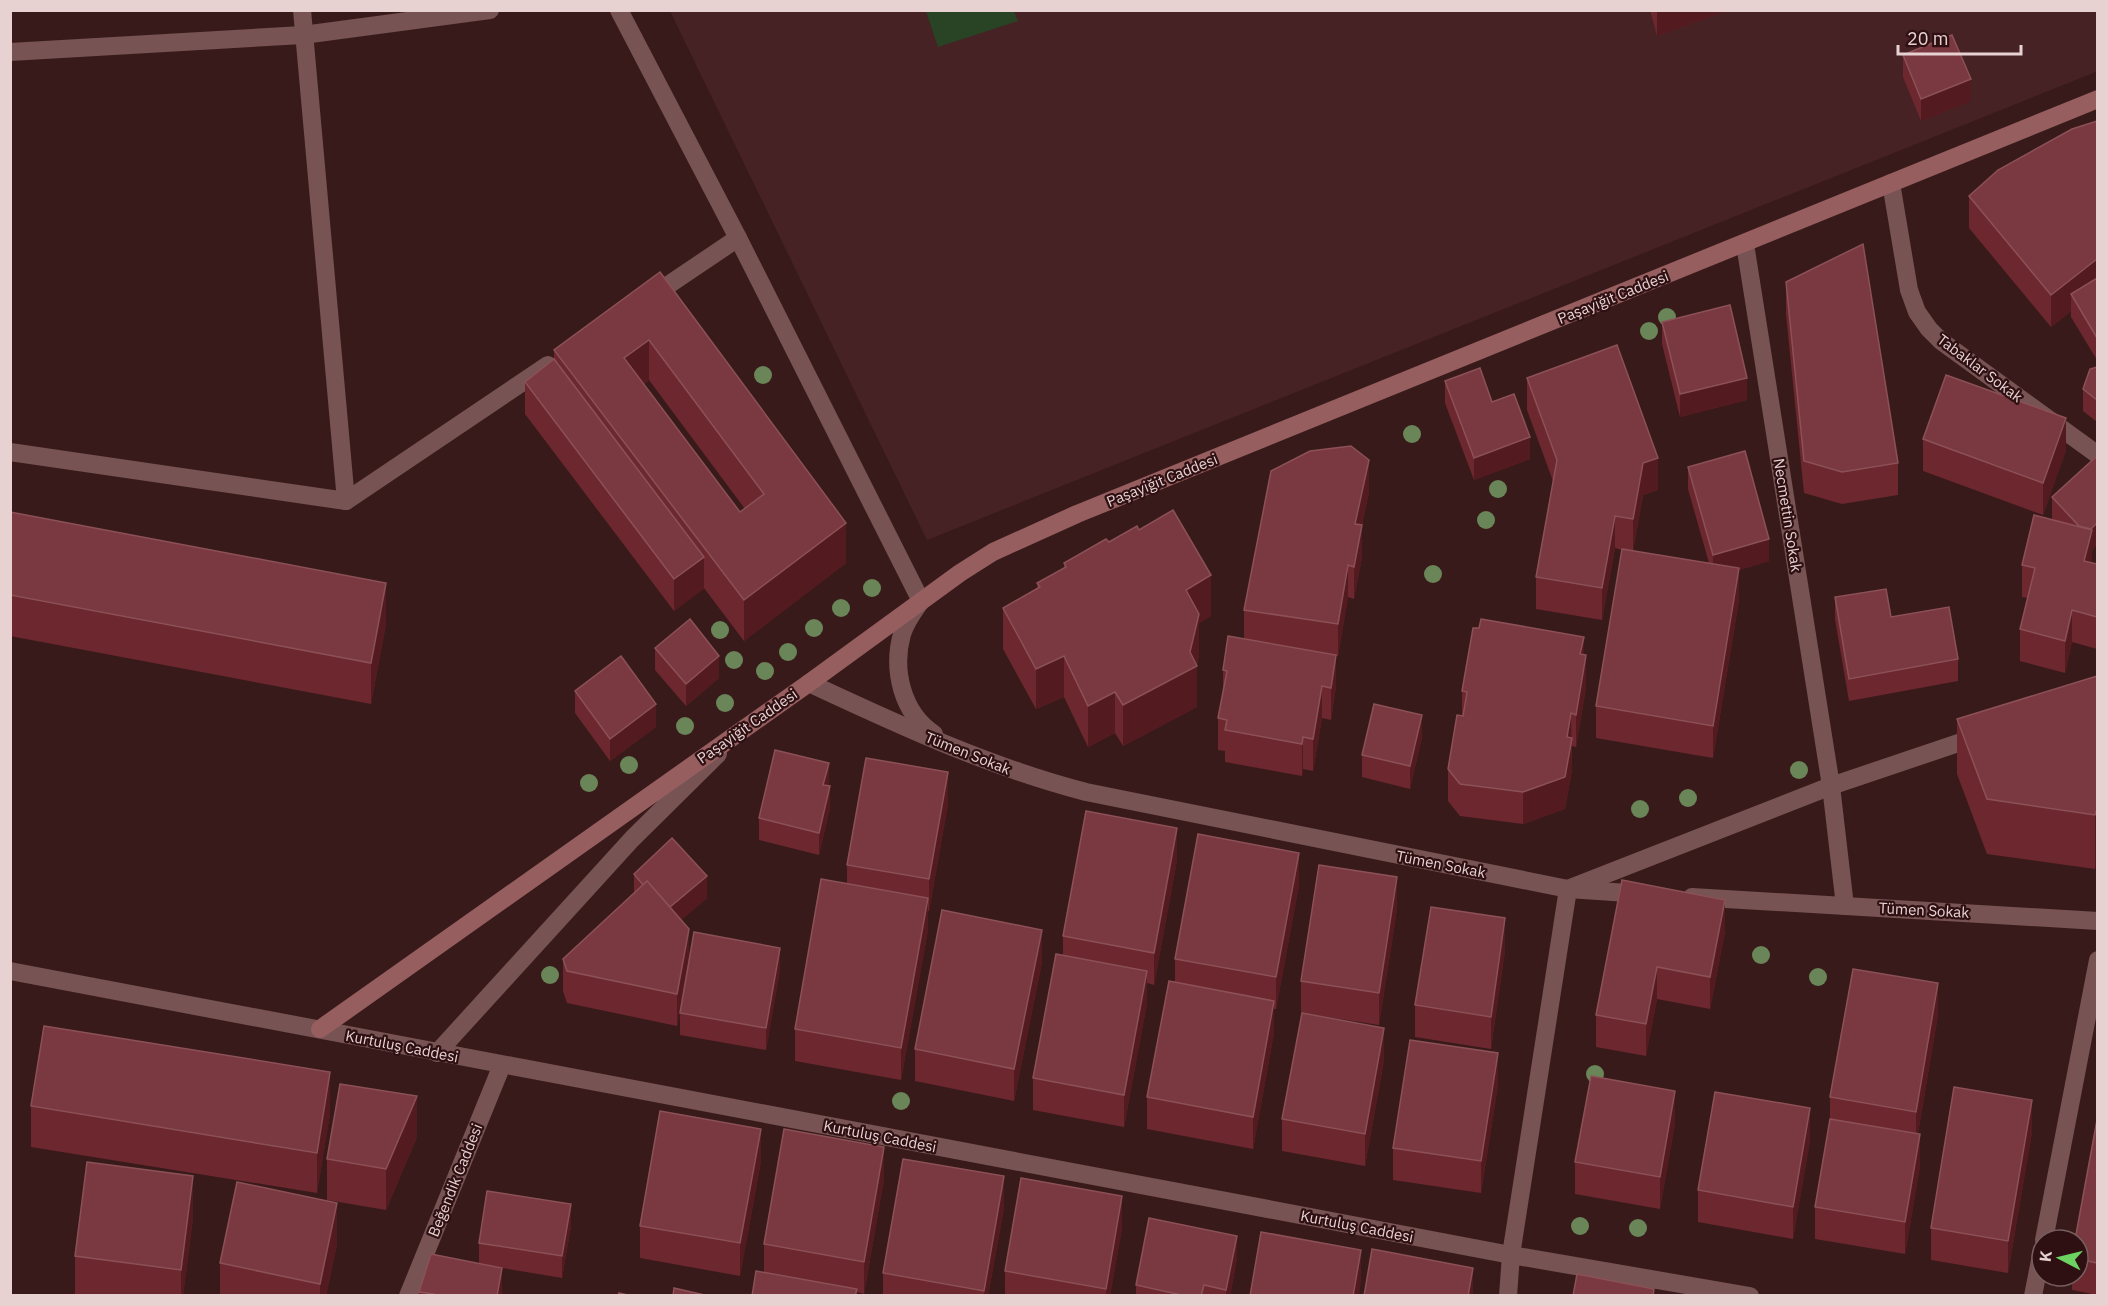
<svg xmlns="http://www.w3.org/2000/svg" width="2108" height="1306" font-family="'IBM Plex Sans',sans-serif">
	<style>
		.built { fill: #472224 }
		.pitch { fill: #284425 }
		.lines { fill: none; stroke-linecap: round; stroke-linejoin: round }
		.lane { stroke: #775353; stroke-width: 18 }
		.street { stroke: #775353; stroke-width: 18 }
		.secondary { stroke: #965e5f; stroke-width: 18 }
		.tree { fill: #6a8558 }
		.wall { fill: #6d272e; fill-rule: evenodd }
		.shaded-wall { fill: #531a1f }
		.building { fill: #7a3940; stroke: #8b5156; stroke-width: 1.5; fill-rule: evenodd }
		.labels { text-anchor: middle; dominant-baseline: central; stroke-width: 4.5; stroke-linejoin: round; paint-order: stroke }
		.street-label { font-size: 15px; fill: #e7d1d1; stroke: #2e1012 }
	</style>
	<rect width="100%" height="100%" fill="#391a1b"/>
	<polygon class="built" points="2097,10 2098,71 927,540 670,11"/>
	<polygon class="pitch" points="926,11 1014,11 1018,21 938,47"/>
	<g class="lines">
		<g class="lane">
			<polyline points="649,298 738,238"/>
			<polyline points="346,501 548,365"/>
		</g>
		<g class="street">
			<path d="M 619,10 L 738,238 L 921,601 C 914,611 906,621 902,634 C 892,670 902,713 934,734"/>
			<polyline points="10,52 303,35 490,10"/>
			<polyline points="1891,183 1909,290 1917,312 1929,329 1941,341 2098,455"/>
			<polyline points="1745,244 1831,786 1845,906"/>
			<polyline points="10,452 346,501 302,10"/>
			<path d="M 809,683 C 899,725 989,767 1086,792 L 1568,889 L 1643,894"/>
			<polyline points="1692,897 2098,921"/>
			<polyline points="10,971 1511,1255 1750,1296"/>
			<polyline points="437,1053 632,839 718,754"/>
			<polyline points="2044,1240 2098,960"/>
			<polyline points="408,1296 502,1065"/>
			<polyline points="1508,1296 1511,1255 1568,889 1831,786 1979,736"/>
			<polyline points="2033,1296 2042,1250"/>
		</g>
		<polyline class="secondary" points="320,1029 809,683 960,573 993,552 1077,514 2098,99"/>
	</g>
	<g class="tree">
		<circle cx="1667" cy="317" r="9"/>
		<circle cx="1649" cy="331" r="9"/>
		<circle cx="763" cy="375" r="9"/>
		<circle cx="1412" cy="434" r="9"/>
		<circle cx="1498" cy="489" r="9"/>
		<circle cx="1486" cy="520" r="9"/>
		<circle cx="1433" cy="574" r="9"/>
		<circle cx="872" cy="588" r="9"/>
		<circle cx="841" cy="608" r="9"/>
		<circle cx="814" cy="628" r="9"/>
		<circle cx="720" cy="630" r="9"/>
		<circle cx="788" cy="652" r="9"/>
		<circle cx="734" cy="660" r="9"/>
		<circle cx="765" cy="671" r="9"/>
		<circle cx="725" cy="703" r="9"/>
		<circle cx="685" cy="726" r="9"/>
		<circle cx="629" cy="765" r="9"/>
		<circle cx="1799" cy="770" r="9"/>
		<circle cx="589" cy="783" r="9"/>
		<circle cx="1688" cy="798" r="9"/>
		<circle cx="1640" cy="809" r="9"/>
		<circle cx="1761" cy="955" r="9"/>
		<circle cx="550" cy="975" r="9"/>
		<circle cx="1818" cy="977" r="9"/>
		<circle cx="1595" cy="1074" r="9"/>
		<circle cx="901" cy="1101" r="9"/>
		<circle cx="1580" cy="1226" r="9"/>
		<circle cx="1638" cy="1228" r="9"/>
	</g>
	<g class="wall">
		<polygon points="1650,10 1729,10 1657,36"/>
		<polygon points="1903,55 1971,101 1921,121 1903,77"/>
		<polygon points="2097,121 2097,360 2071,317 2071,311 2051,327 1969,228 1969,196"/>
		<path d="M 660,272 L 846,563 L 744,641 L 704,588 L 674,611 L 525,414 L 525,382 L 554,359 L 554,350 ZM 649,380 L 745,509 L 740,512 L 644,384 Z"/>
		<polygon points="1786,282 1898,463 1898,495 1842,504 1804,493 1786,314"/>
		<polygon points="1662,322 1747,400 1680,417 1662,344"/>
		<polygon points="2097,367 2097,422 2083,411 2083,389"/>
		<polygon points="1527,378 1658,490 1643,495 1633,551 1709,563 1688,489 1688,467 1769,561 1739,570 1739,600 1713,758 1596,738 1596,706 1622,550 1615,548 1602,620 1536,609 1536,577 1553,481 1527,410"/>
		<polygon points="1445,381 1492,402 1530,459 1474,480 1445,403"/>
		<polygon points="1923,439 2066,450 2043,515 1923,471"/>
		<polygon points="2097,456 2091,563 2097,564 2097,649 2072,642 2065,673 2020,661 2020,629 2027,598 2022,597 2022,565 2053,520 2052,519 2052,497"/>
		<polygon points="1369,492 1362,525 1362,557 1354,599 1348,597 1338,656 1336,656 1336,687 1331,720 1322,718 1313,771 1303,769 1302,776 1225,762 1225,751 1218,750 1218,718 1223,693 1223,670 1244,639 1244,610"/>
		<polygon points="10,512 386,624 371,704 10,636"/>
		<polygon points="1139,530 1211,616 1199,623 1199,655 1197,665 1197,707 1123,746 1115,733 1088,747 1064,697 1036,709 1003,649 1003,608 1037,588 1037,583 1064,568 1064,563 1109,542"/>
		<polygon points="1835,597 1891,617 1958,659 1958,681 1849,701 1835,619"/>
		<polygon points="655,648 719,678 686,706 655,670"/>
		<polygon points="1584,654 1586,687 1576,747 1572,746 1572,770 1565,809 1523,824 1460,816 1448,801 1448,769 1462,716 1462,691"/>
		<polygon points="2097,676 2095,869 1987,854 1957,774 1957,719"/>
		<polygon points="575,691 656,727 610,761 575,713"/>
		<polygon points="1422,737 1410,789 1362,777 1362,755"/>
		<polygon points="828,786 830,808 819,855 759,840 759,818"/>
		<polygon points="948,804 929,911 928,911 928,930 901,1080 795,1061 795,1029 847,884 847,865"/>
		<polygon points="1177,860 1154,985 1147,983 1147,1003 1124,1127 1033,1110 1033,1078 1063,955 1063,936"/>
		<polygon points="634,874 707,898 681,920 689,961 677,1026 567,1003 563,991 563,959 634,894"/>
		<polygon points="1299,885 1276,1009 1274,1009 1274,1033 1253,1149 1147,1129 1147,1097 1175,983 1175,959"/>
		<polygon points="1725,900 1725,932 1710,1009 1657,999 1646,1056 1596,1047 1596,1015"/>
		<polygon points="1397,909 1379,1025 1301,1013 1301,981"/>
		<polygon points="1505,950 1491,1049 1415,1037 1415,1005"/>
		<polygon points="1042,962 1014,1101 915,1081 915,1049"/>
		<polygon points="780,970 766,1050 680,1035 680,1013"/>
		<polygon points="1938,1015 1918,1133 1920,1166 1905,1254 1815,1239 1815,1207 1830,1119 1830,1097"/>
		<polygon points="1384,1060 1365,1166 1282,1151 1282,1119"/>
		<polygon points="1498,1085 1481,1193 1393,1180 1393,1148"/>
		<polygon points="31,1106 330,1113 317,1193 31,1147"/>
		<polygon points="2097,1120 2097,1295 2072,1290 2072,1276 2078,1276 2078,1240"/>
		<polygon points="1675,1123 1660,1209 1575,1194 1575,1162"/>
		<polygon points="2032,1132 2008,1273 1931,1260 1931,1228"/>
		<polygon points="417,1137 386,1210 327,1200 327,1159"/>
		<polygon points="1810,1140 1793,1239 1698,1222 1698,1190"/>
		<polygon points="761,1161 740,1276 640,1258 640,1226"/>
		<polygon points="884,1179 864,1294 857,1292 857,1296 764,1273 764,1244"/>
		<polygon points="1004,1208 988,1296 883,1296 883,1273"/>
		<polygon points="193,1217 183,1296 75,1296 75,1256"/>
		<polygon points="571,1226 562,1278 502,1268 502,1290 501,1296 419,1296 419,1292 479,1263 479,1243"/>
		<polygon points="1122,1228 1110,1296 1005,1296 1005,1271"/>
		<polygon points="337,1244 326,1296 220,1296 220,1263"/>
		<polygon points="1237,1258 1230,1296 1136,1296 1136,1285"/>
	</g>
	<g class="shaded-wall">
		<polygon points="1657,10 1729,10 1657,36"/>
		<polygon points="1971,79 1971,101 1921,121 1921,99"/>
		<polygon points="2097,259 2097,291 2071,294 2071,311 2051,327 2051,295"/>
		<polygon points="649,340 649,380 624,399 624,358"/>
		<polygon points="1747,378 1747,400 1680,417 1680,394"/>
		<polygon points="2066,418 2066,450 2043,515 2043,483"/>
		<polygon points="1530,437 1530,459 1474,480 1474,458"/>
		<polygon points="1658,458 1658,490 1643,495 1633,552 1633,519 1643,463"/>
		<polygon points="1369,460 1369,492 1355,556 1355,524"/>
		<polygon points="1615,516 1615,548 1602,620 1602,588"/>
		<polygon points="846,523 846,563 744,641 744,600"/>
		<polygon points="2097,523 2097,545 2092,551 2092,562 2084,593 2084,561 2085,534"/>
		<polygon points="1362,525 1362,557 1354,599 1354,567"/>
		<polygon points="1769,539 1769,561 1739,570 1739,600 1713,758 1713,555"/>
		<polygon points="704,557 704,589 674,611 674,579"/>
		<polygon points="1348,565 1348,597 1338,656 1338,624"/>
		<polygon points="1211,575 1211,616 1199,623 1199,655 1196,667 1197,666 1197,707 1123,746 1123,705 1186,590"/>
		<polygon points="386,583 386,624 371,704 371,663"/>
		<polygon points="2072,610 2072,642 2065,673 2065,641"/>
		<polygon points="1584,637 1584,669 1580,654"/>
		<polygon points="1336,655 1336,687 1331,720 1331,688"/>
		<polygon points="1586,655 1586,687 1576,747 1576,715"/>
		<polygon points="719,656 719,678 686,706 686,684"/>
		<polygon points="1064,656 1064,697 1036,709 1036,669"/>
		<polygon points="1322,686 1322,718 1313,771 1313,739"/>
		<polygon points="1115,692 1115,733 1088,747 1088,706"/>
		<polygon points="656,704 656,727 610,761 610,739"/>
		<polygon points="1571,713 1572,770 1565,809 1523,824 1523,792 1567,737"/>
		<polygon points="1422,715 1422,737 1410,789 1410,766"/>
		<polygon points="1303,737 1303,769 1302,776 1302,744"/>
		<polygon points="829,763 829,785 823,807 823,785"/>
		<polygon points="948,772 948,804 929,911 929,879"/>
		<polygon points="830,786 830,808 819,855 819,833"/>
		<polygon points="2097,809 2097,864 2095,869 2095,815"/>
		<polygon points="1177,828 1177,860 1154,985 1154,953"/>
		<polygon points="1299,853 1299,885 1276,1009 1276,977"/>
		<polygon points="707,876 707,898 666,933 666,911"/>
		<polygon points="1397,877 1397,909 1379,1025 1379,993"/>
		<polygon points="928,898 928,930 901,1080 901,1048"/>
		<polygon points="1725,900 1725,932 1710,1009 1710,977"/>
		<polygon points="1505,918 1505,950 1491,1049 1491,1017"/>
		<polygon points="689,929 689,961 677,1026 677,994"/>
		<polygon points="1042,930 1042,962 1014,1101 1014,1069"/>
		<polygon points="780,948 780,970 766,1050 766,1028"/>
		<polygon points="1657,967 1657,999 1646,1056 1646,1024"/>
		<polygon points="1147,971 1147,1003 1124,1127 1124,1095"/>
		<polygon points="1938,983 1938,1015 1916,1144 1916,1112"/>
		<polygon points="1274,1001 1274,1033 1253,1149 1253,1117"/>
		<polygon points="11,1020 11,1061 10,1067 10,1026"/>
		<polygon points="1384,1028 1384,1060 1365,1166 1365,1134"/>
		<polygon points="1498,1053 1498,1085 1481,1193 1481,1161"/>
		<polygon points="330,1072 330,1113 317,1193 317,1153"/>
		<polygon points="1675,1091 1675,1123 1660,1209 1660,1177"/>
		<polygon points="417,1096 417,1137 386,1210 386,1169"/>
		<polygon points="2032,1100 2032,1132 2008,1273 2008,1241"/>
		<polygon points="1810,1108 1810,1140 1793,1239 1793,1207"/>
		<polygon points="761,1129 761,1161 740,1276 740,1243"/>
		<polygon points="1920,1134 1920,1166 1905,1254 1905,1222"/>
		<polygon points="884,1147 884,1179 864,1294 864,1262"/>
		<polygon points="193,1176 193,1217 183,1296 181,1296 181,1270"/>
		<polygon points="1004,1176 1004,1208 988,1296 984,1296 984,1291"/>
		<polygon points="1122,1196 1122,1228 1110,1296 1106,1296 1106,1289"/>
		<polygon points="337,1203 337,1244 326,1296 320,1296 320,1284"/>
		<polygon points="571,1204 571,1226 562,1278 562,1256"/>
		<polygon points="1237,1236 1237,1258 1230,1296 1226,1296 1226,1290"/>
		<polygon points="1361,1250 1361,1282 1359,1296 1353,1296"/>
		<polygon points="502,1268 502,1290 501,1296 497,1296"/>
		<polygon points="1473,1268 1473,1296 1468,1296"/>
	</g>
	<g class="building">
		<polygon points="1952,35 1971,79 1921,99 1903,55"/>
		<polygon points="2097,121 2097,259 2051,295 1969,196 1998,170 2072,129"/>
		<polygon points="1863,244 1898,463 1842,472 1804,461 1786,282"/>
		<path d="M 660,272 L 846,523 L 744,600 L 554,350 ZM 649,340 L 764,494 L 740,512 L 624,358 Z"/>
		<polygon points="2097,278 2097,338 2071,294"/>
		<polygon points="1730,305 1747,378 1680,394 1662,322"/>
		<polygon points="1617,345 1658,458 1643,463 1633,519 1615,516 1602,588 1536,577 1557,460 1527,378"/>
		<polygon points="554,359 704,557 674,579 525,382"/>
		<polygon points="2097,367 2097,400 2083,389 2090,369"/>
		<polygon points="1480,368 1492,402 1514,394 1530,437 1474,458 1445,381"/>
		<polygon points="1946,375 2066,418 2043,483 1923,439"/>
		<polygon points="1351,446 1369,460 1355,524 1362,525 1354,567 1348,565 1338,624 1244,610 1271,471 1310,451"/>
		<polygon points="1745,451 1769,539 1713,555 1688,467"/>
		<polygon points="2097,456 2097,523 2091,529 2079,526 2052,497"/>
		<polygon points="1173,510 1211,575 1186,590 1199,614 1190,652 1197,666 1123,705 1115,692 1088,706 1064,656 1036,669 1003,608 1040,587 1037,583 1066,567 1064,563 1106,539 1109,542 1137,526 1139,530"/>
		<polygon points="10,512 386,583 371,663 10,595"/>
		<polygon points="2034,515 2092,530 2084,561 2097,564 2097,617 2072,610 2065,641 2020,629 2035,568 2022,565"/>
		<polygon points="1622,549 1739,568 1713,726 1596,706"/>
		<polygon points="1886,589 1891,617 1949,607 1958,659 1849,679 1835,597"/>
		<polygon points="690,619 719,656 686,684 655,648"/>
		<polygon points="1481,619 1584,637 1580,654 1586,655 1576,715 1571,713 1567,737 1572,738 1565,777 1523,792 1460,784 1448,769 1457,715 1463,716 1467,692 1462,691 1473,628 1479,628"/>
		<polygon points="1228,636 1336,655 1331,688 1322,686 1313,739 1303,737 1302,744 1225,730 1227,720 1218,718 1227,671 1223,670"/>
		<polygon points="621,656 656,704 610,739 575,691"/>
		<polygon points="2097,676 2097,809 2095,815 1987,799 1957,719"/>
		<polygon points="1374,704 1422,715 1410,766 1362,755"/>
		<polygon points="775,750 829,763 823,785 830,786 819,833 759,818"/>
		<polygon points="866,758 948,772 929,879 847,865"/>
		<polygon points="1086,811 1177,828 1154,953 1063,936"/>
		<polygon points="1198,834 1299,853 1276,977 1175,959"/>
		<polygon points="672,838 707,876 670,907 647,881 643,885 634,874"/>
		<polygon points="1319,865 1397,877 1379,993 1301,981"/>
		<polygon points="821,879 928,898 901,1048 795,1029"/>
		<polygon points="1622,880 1725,900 1710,977 1657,967 1646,1024 1596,1015"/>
		<polygon points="647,881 689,929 677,994 567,971 563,959"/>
		<polygon points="1431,907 1505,918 1491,1017 1415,1005"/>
		<polygon points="942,910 1042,930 1014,1069 915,1049"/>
		<polygon points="694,932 780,948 766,1028 680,1013"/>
		<polygon points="1056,954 1147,971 1124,1095 1033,1078"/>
		<polygon points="1853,969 1938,983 1916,1112 1830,1097"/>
		<polygon points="1169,981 1274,1001 1253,1117 1147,1097"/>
		<polygon points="1302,1013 1384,1028 1365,1134 1282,1119"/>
		<polygon points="44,1026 330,1072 317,1153 31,1106"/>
		<polygon points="1410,1040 1498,1053 1481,1161 1393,1148"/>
		<polygon points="1591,1076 1675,1091 1660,1177 1575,1162"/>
		<polygon points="340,1084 417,1096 386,1169 327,1159"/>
		<polygon points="1954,1087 2032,1100 2008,1241 1931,1228"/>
		<polygon points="1715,1092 1810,1108 1793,1207 1698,1190"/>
		<polygon points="660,1111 761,1129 740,1243 640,1226"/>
		<polygon points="1830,1119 1920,1134 1905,1222 1815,1207"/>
		<polygon points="2097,1120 2097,1263 2078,1259 2078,1240 2075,1240"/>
		<polygon points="784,1129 884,1147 864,1262 764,1244"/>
		<polygon points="903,1159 1004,1176 984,1291 883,1273"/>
		<polygon points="87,1162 193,1176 181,1270 75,1256"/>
		<polygon points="1021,1178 1122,1196 1106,1289 1005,1271"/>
		<polygon points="237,1182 337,1203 320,1284 220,1263"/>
		<polygon points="487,1191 571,1204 562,1256 479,1243"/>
		<polygon points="1149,1218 1237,1236 1226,1290 1204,1285 1201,1296 1186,1296 1136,1285"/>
		<polygon points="1261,1232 1361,1250 1353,1296 1250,1296"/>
		<polygon points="1372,1249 1473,1268 1468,1296 1364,1296"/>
		<polygon points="431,1254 502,1268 497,1296 433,1296 434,1294 419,1292"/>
		<polygon points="756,1271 857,1289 855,1296 752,1296"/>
		<polygon points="1577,1274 1654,1289 1653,1296 1573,1296"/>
		<polygon points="674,1288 709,1296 673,1296"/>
		<polygon points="619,1293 632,1296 618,1296"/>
	</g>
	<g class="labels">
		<g class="street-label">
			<text transform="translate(1613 297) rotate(-22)">Paşayiğit Caddesi</text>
			<text transform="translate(1980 368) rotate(37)">Tabaklar Sokak</text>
			<text transform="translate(1162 480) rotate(-22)">Paşayiğit Caddesi</text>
			<text transform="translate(1788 515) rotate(81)">Necmettin Sokak</text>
			<text transform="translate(747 726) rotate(-35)">Paşayiğit Caddesi</text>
			<text transform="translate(968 753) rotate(22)">Tümen Sokak</text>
			<text transform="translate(1441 864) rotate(11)">Tümen Sokak</text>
			<text transform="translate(1924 910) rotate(3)">Tümen Sokak</text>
			<text transform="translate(402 1046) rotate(11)">Kurtuluş Caddesi</text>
			<text transform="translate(880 1136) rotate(11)">Kurtuluş Caddesi</text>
			<text transform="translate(455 1180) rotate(-68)">Beğendik Caddesi</text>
			<text transform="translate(1357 1226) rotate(11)">Kurtuluş Caddesi</text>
		</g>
	</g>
	<rect width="2108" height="1306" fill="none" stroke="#e7d1d1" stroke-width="24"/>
	<g transform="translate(2060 1258) rotate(277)"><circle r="28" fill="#2e1012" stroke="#785d5e" stroke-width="1.5"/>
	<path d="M0-4.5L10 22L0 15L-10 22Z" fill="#6cd362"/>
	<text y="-9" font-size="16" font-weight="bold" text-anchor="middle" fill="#e7d1d1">K</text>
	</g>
	<path d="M1898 45v9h123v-9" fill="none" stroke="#e7d1d1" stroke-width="3"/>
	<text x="1907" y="45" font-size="18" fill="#e7d1d1" stroke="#2e1012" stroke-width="4.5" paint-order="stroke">20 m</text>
</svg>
